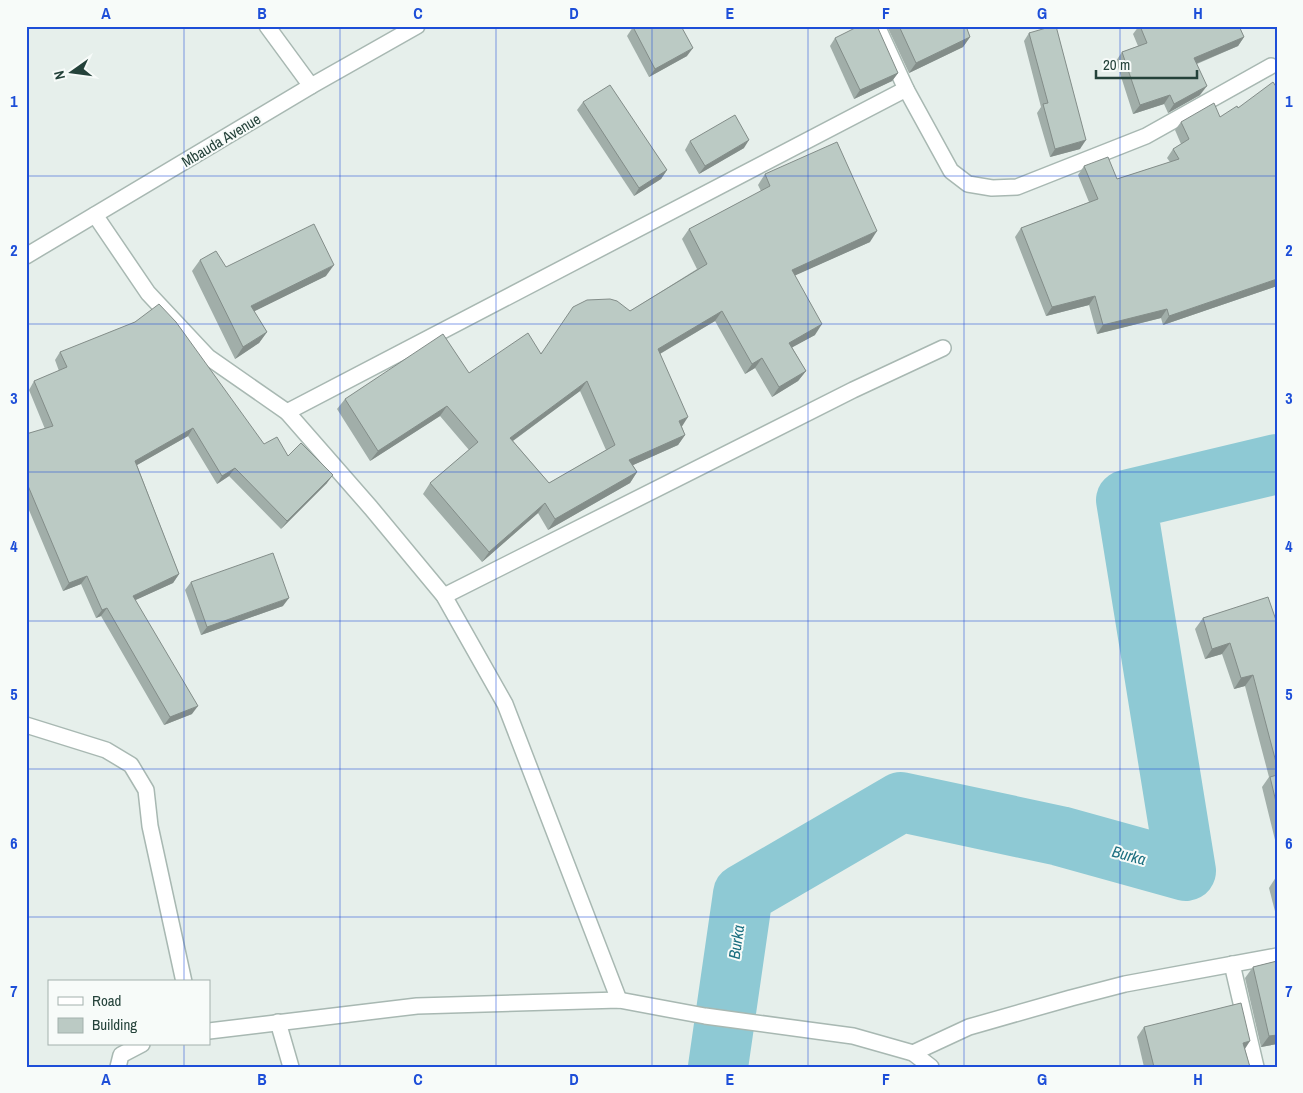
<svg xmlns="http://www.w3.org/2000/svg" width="1303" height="1093" font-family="'Archivo Narrow',sans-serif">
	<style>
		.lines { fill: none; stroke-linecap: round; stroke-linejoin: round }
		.river { stroke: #8ec9d4; stroke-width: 60 }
		.minor-casing { stroke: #a8b8b2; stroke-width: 18 }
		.tertiary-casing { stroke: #a8b8b2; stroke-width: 18 }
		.minor { stroke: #fff; stroke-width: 15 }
		.tertiary { stroke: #fff; stroke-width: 15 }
		.wall { fill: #a1aea9; fill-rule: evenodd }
		.shaded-wall { fill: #838d89 }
		.building { fill: #bbcac4; stroke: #838d89; fill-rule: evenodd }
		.grid { fill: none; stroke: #1d4ed8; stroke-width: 1; stroke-opacity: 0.55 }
		.labels { text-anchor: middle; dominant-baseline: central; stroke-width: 4; stroke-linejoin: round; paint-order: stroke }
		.street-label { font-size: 15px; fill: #24423a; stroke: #f7fbf9 }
		.water-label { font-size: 16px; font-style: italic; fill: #1c6f80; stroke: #f7fbf9 }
		.neatline { fill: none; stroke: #1d4ed8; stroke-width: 2 }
		.grid-label { font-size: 16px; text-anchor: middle; font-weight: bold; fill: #1d4ed8 }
	</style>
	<rect width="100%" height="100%" fill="#e6efeb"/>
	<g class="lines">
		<polyline class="river" points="718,1067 743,894 901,802 1060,836 1186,871 1126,500 1277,464"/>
		<g class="minor-casing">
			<g id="minor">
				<polyline points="267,26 311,86"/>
				<polyline points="877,26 906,89 951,171 968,184 992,188 1017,187 1146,136 1271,66"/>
				<polyline points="95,215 148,293 208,357 287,412 371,508 444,596 505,704 619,1000"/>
				<polyline points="287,412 906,89"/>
				<polyline points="444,596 853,390 943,348"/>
				<polyline points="26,725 106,750 131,765 146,790 150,826 184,982"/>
				<polyline points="1232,964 1256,1067"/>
				<polyline points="278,1022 291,1067"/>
				<polyline points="209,1031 417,1006 619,1000 705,1016 853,1036 913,1053 931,1067"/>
				<polyline points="913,1053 969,1027 1071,998 1125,984 1277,956"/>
				<polyline points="118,1067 121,1055 142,1044"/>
			</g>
		</g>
		<g class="tertiary-casing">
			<polyline id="tertiary" points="26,256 311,86 417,26"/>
		</g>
		<use href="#minor" class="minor"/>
		<use href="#tertiary" class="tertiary"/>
	</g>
	<g class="wall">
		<polygon points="887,26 966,26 970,37 963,47 909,73"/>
		<polygon points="1139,26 1239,26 1244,37 1238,46 1197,64 1200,95 1168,113 1164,104 1133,114 1116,61 1122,52 1138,46 1133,34"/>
		<polygon points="633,27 687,56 649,77 627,36"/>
		<polygon points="1029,33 1080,149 1050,157 1037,113 1041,107 1024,41"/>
		<polygon points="835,38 898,73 892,81 854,99 830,46"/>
		<polygon points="1277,88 1277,286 1163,325 1161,318 1097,334 1089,305 1046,316 1015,237 1021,228 1089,202 1078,175 1084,166 1117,179 1170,162 1167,158 1173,149 1181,144 1175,130 1181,122 1220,117"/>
		<polygon points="583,102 667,170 661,179 634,196 577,110"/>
		<polygon points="690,141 744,148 699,174 685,150"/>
		<path d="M 765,174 L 870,242 L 795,275 L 815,335 L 792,347 L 806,371 L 798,381 L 772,397 L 755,368 L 745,374 L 715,321 L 660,354 L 682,427 L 685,435 L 678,445 L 633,465 L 637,472 L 630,483 L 548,530 L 538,513 L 482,562 L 423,494 L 430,483 L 469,450 L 440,416 L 370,461 L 337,409 L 345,399 L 469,373 L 541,353 L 630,311 L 697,269 L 682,239 L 689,229 L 761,191 L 758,185 ZM 580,391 L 606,450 L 549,483 L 513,441 Z"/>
		<polygon points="200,260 226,267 326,276 254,311 267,332 259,343 235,359 192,271"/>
		<polygon points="60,352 264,444 288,456 327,483 281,529 229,476 217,484 188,436 137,465 179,574 173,583 135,600 192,714 164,725 101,616 96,618 81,584 63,591 26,503 26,434 45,429 29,390 34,381 59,371 55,360"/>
		<polygon points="191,582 283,606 201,635 185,590"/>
		<polygon points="1203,618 1277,623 1277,848 1262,787 1269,777 1245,686 1234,689 1222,654 1205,659 1195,629"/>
		<polygon points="1276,877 1277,877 1277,919 1269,888"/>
		<polygon points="1277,961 1277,1044 1261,1047 1245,978 1253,967"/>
		<polygon points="1144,1027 1245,1049 1250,1067 1144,1067 1137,1037"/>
	</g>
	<g class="shaded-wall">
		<polygon points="970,37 963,47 909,73 916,63"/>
		<polygon points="1244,37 1238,46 1188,67 1194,58"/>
		<polygon points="693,48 687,56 649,77 655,69"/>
		<polygon points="898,73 892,81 854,99 860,90"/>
		<polygon points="1207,86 1200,95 1168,113 1174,104"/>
		<polygon points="1170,95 1164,104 1133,114 1140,105"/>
		<polygon points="749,140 744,148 699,174 705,166"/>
		<polygon points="1086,140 1080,149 1050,157 1055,149"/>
		<polygon points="667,170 661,179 634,196 639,188"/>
		<polygon points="877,231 870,242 785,280 792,270"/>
		<polygon points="334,265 326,276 243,317 251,306"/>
		<polygon points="1277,279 1277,286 1163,325 1169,316"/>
		<polygon points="1095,296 1089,305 1046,316 1052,307"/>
		<polygon points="1167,309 1161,318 1097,334 1103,325"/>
		<polygon points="722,311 715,321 651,359 658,349"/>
		<polygon points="822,324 815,335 782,353 789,343"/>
		<polygon points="267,332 259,343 235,359 243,347"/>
		<polygon points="762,358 755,368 745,374 752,364"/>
		<polygon points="806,371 798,381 772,397 779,387"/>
		<polygon points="587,381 580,391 503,448 510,438"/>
		<polygon points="447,406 440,416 370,461 378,451"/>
		<polygon points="688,417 681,428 679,421"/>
		<polygon points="193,428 188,436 130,469 135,461"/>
		<polygon points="685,435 678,445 622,470 629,460"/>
		<polygon points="235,468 229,476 217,484 222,476"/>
		<polygon points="637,472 630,483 548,530 555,519"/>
		<polygon points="333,475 327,483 281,529 287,521"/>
		<polygon points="545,503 538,513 482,562 489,552"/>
		<polygon points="179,574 173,583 127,604 133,596"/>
		<polygon points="87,576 81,584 63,591 69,583"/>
		<polygon points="289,598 283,606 201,635 207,627"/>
		<polygon points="107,608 101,616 96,618 102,610"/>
		<polygon points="1230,643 1222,654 1205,659 1212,649"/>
		<polygon points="1253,675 1245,686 1234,689 1241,678"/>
		<polygon points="198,706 192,714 164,725 170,717"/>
		<polygon points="1277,1035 1277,1044 1261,1047 1269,1036"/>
		<polygon points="1250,1041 1243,1052 1243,1043"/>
	</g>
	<g class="building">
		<polygon points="635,26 681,26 693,48 655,69 633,27"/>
		<polygon points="859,26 877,26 898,73 860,90 835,38"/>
		<polygon points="899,26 966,26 970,37 916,63"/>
		<polygon points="1053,26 1056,26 1086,140 1055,149 1043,104 1048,103 1029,33"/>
		<polygon points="1140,26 1239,26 1244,37 1194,58 1207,86 1174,104 1170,95 1140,105 1122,52 1147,43"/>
		<polygon points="1273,82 1277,88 1277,279 1169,316 1167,309 1103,325 1095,296 1052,307 1021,228 1098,199 1084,166 1108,157 1117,179 1179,159 1173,149 1189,139 1181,122 1214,103 1220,117 1237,106 1238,108"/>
		<polygon points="610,85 667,170 639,188 583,102"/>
		<polygon points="735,115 749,140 705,166 690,141"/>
		<path d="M 837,142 L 877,231 L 792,270 L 822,324 L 789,343 L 806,371 L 779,387 L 762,358 L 752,364 L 722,311 L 658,349 L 688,417 L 679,421 L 685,435 L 629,460 L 637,472 L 555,519 L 545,503 L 489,552 L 430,483 L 478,442 L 447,406 L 378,451 L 345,399 L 443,334 L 469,373 L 528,333 L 541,354 L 573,307 L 587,300 L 610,299 L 617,301 L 630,311 L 707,264 L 689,229 L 770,186 L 765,174 ZM 587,381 L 615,445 L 549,483 L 510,438 Z"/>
		<polygon points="314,224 334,265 251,306 267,332 243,347 200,260 216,251 226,267"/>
		<polygon points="159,304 176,322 264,444 277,437 288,456 301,443 333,475 287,521 235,468 222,476 193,428 135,461 179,574 133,596 198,706 170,717 107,608 102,610 87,576 69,583 26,481 26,434 53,426 34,381 67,367 60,352 135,322"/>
		<polygon points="273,553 289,598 207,627 191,582"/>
		<polygon points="1268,597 1277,623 1277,766 1253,675 1241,678 1230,643 1212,649 1203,618"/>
		<polygon points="1277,775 1277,806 1270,777"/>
		<polygon points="1277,961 1277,1035 1269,1036 1253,967"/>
		<polygon points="1241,1003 1250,1041 1243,1043 1250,1067 1154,1067 1144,1027"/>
	</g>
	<path class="grid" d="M 184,26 L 184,982M 340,26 L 340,1067M 496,26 L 496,1067M 652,26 L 652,1067M 808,26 L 808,1067M 964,26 L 964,1067M 1120,26 L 1120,1067M 26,176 L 1277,176M 26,324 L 1277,324M 26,472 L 1277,472M 26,621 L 1277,621M 26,769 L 1277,769M 26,917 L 1277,917M 184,1044 L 184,1067"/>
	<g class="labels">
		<g class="street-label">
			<text transform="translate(221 140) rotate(-31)">Mbauda Avenue</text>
		</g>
		<g class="water-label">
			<text transform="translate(1129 855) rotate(15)">Burka</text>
			<text transform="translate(736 942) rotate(-82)">Burka</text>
		</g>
	</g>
	<rect width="1303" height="1093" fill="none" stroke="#f7fbf9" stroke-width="55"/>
	<rect x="48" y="980" width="162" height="65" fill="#f7fbf9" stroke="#a3b1ad"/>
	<rect x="58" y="997" width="25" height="8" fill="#ffffff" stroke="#a3b1ad"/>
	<text x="92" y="1006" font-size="15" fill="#24423a">Road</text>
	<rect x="58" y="1018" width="25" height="15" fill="#bbcac4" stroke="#a3b1ad"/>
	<text x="92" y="1030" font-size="15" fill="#24423a">Building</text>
	<g transform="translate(72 72) rotate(256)" stroke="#f7fbf9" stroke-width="4" paint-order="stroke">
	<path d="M0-4L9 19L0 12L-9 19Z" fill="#24423a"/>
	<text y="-8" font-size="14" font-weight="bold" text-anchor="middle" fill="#24423a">N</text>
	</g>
	<path d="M1096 70v8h101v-8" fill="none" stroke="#24423a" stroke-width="2.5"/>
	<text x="1103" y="70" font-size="15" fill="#24423a" stroke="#f7fbf9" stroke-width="4" paint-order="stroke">20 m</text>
	<rect x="28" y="28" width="1248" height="1038" class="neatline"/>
	<g class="grid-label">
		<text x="106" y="19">A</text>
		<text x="262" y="19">B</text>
		<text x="418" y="19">C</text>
		<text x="574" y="19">D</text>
		<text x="730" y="19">E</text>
		<text x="886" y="19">F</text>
		<text x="1042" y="19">G</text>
		<text x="1198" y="19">H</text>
		<text x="14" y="107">1</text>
		<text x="1289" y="107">1</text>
		<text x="14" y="256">2</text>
		<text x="1289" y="256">2</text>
		<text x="14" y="404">3</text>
		<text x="1289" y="404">3</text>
		<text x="14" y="552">4</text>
		<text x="1289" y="552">4</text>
		<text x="14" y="700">5</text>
		<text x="1289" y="700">5</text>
		<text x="14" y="849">6</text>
		<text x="1289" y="849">6</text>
		<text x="14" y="997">7</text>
		<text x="1289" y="997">7</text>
		<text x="106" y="1085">A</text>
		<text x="262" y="1085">B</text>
		<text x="418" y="1085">C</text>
		<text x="574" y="1085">D</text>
		<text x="730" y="1085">E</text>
		<text x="886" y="1085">F</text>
		<text x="1042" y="1085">G</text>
		<text x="1198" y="1085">H</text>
	</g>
</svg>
